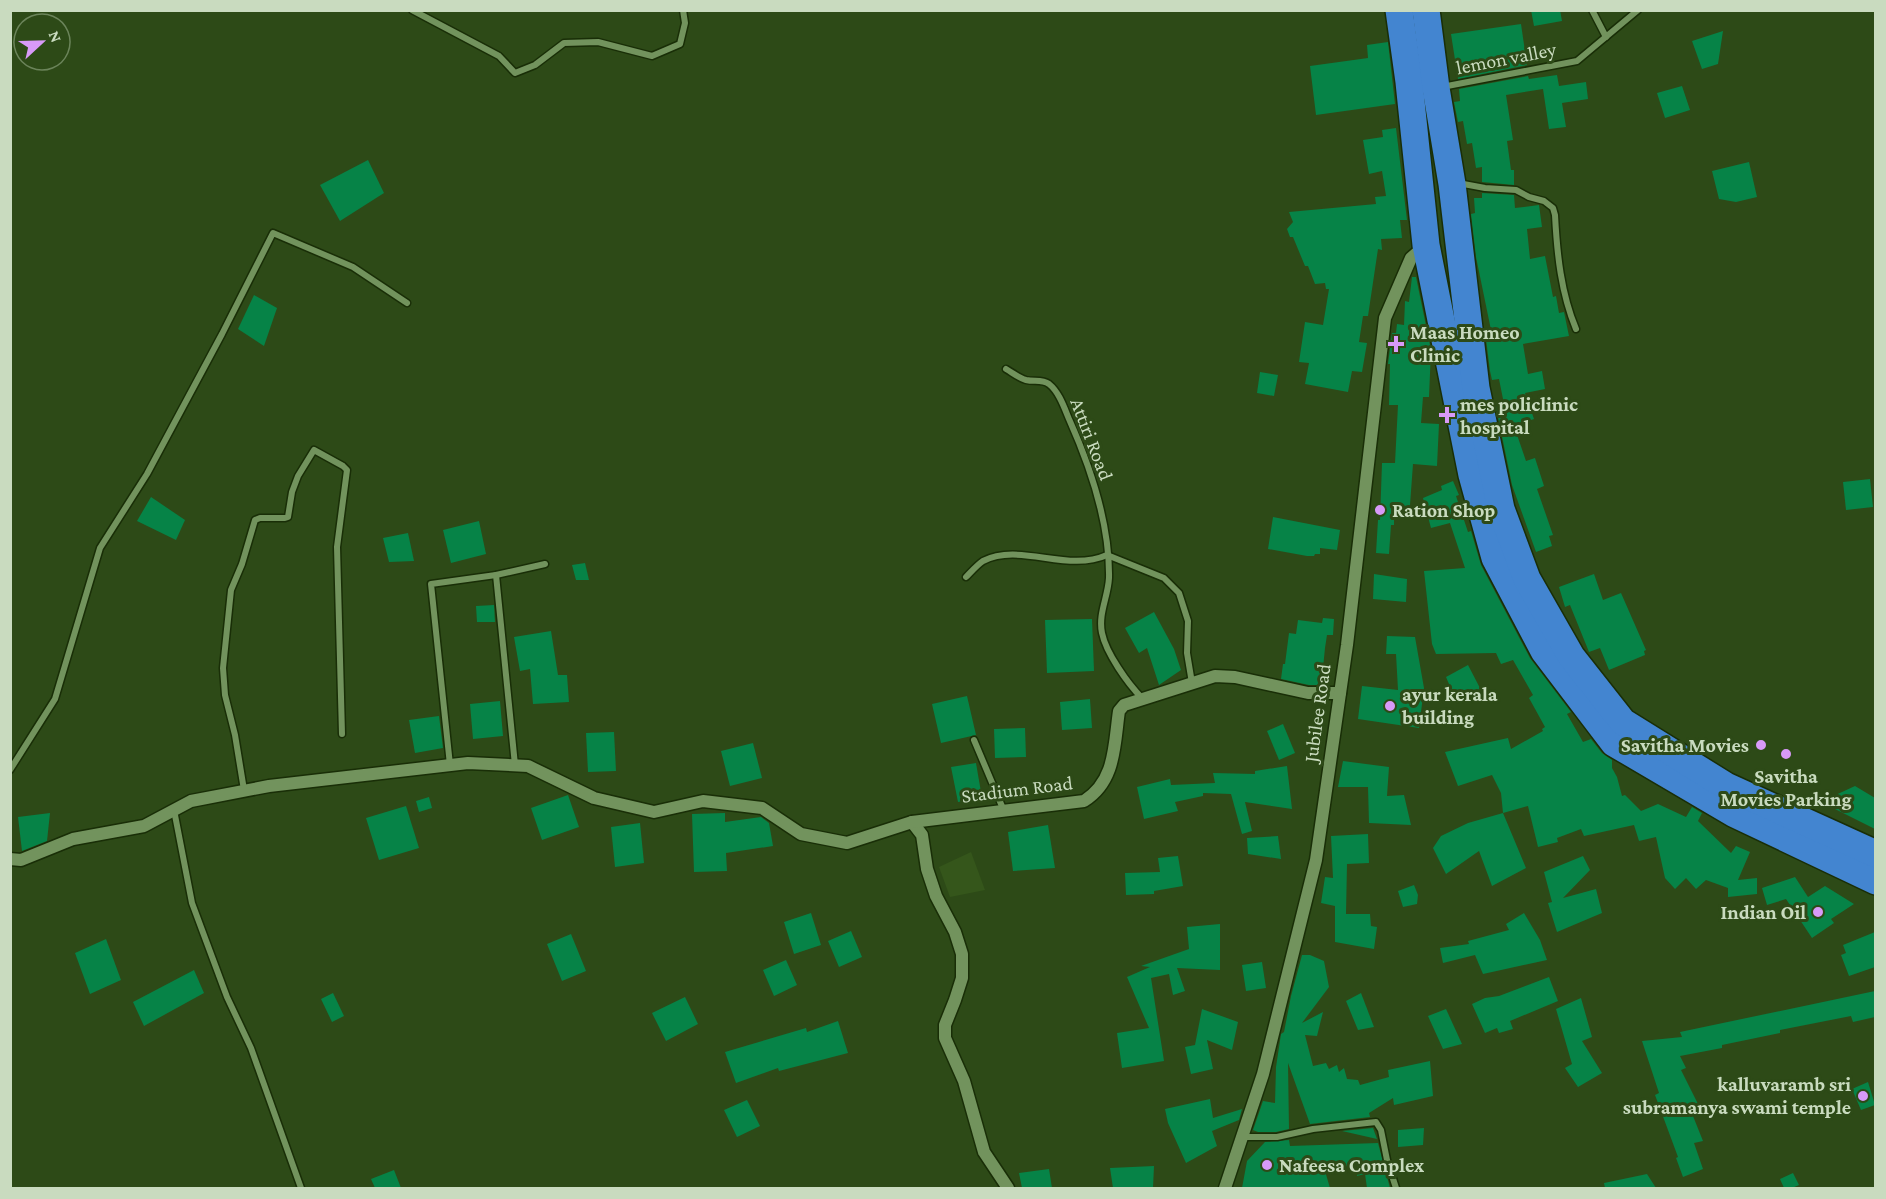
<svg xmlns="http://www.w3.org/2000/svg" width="1886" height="1199" font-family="'Crimson Pro',serif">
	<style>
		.built { fill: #35561b }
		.building { fill: #068347 }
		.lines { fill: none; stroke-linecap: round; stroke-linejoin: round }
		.street-casing { stroke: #192e07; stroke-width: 9 }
		.secondary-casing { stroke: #192e07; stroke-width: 15 }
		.highway-casing { stroke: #192e07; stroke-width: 30 }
		.street { stroke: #72935d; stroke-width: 6 }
		.secondary { stroke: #72935d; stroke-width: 12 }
		.highway { stroke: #4385d0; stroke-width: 27 }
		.poi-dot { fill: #d89af8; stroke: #2d4a17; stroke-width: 2 }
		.labels { text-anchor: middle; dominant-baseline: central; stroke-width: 6; stroke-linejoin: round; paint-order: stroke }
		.street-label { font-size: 20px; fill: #c9dbbf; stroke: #2d4a17 }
		.poi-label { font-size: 20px; font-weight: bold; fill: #c9dbbf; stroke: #2d4a17; text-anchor: start }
	</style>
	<rect width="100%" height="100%" fill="#2d4a17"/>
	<polygon class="built" points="971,852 985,890 950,897 939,867"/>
	<g class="building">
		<polygon points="1531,10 1560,10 1562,21 1534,26"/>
		<polygon points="1521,24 1527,65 1458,79 1451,34"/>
		<polygon points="1723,31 1718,64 1702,69 1692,41"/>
		<polygon points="1388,42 1395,104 1316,115 1310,66 1368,58 1367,45"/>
		<polygon points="1557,75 1559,86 1586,82 1588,99 1562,103 1566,127 1549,129 1543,89 1506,95 1513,140 1507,141 1511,170 1514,170 1514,185 1482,182 1482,167 1476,168 1472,143 1467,144 1463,121 1458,122 1454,102 1460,101 1459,89 1528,76 1529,79"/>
		<polygon points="1682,86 1690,110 1665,118 1657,93"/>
		<polygon points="1396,128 1407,220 1400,220 1402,238 1381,239 1382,250 1378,249 1368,316 1363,316 1359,342 1367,343 1362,372 1352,371 1348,392 1305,384 1309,363 1299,362 1305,322 1323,325 1329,289 1326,289 1325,283 1315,284 1308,266 1305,266 1293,237 1290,237 1287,229 1293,222 1289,212 1376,204 1375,197 1386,196 1382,171 1369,174 1363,140 1383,137 1382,130"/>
		<polygon points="368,160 384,193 340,221 320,185"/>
		<polygon points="1749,162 1757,197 1736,202 1719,199 1712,171"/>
		<polygon points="1482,193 1514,195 1515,208 1539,205 1542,227 1527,229 1530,259 1545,256 1553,297 1556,296 1559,313 1564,312 1569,336 1523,344 1528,374 1542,371 1545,389 1525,393 1534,419 1514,426 1526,461 1535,458 1544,486 1537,489 1553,535 1549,536 1552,546 1536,552 1512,485 1496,407 1504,404 1499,379 1492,380 1490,371 1485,331 1491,330 1476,257 1471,214 1475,213 1474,198 1482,198"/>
		<polygon points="1412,277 1416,277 1431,350 1429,397 1423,397 1421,423 1439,424 1437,466 1413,464 1409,519 1394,518 1394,525 1391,525 1389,554 1376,553 1378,520 1380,520 1382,463 1395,463 1398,405 1389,405 1390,364 1388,364 1392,333 1396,333 1397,324 1404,325 1405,301 1409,302"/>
		<polygon points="254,295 277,308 264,346 238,329"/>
		<polygon points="1260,372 1278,375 1274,396 1257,393"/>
		<polygon points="1870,479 1873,507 1846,510 1843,482"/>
		<polygon points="1453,481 1459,495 1456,496 1468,532 1471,531 1481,565 1530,658 1571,712 1567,714 1583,742 1591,739 1602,753 1612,760 1612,768 1617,777 1622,796 1625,795 1641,811 1658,804 1686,817 1692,807 1702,813 1698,821 1731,853 1736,846 1750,852 1738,880 1757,878 1757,894 1728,897 1728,888 1706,880 1696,889 1686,878 1675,889 1665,878 1656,837 1639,841 1634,825 1584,836 1581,829 1557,838 1558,842 1538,847 1528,806 1503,813 1501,793 1492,775 1458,786 1445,752 1508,738 1511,749 1543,731 1542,729 1545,727 1529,698 1533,695 1513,660 1501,664 1496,653 1436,654 1432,644 1424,571 1465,568 1450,523 1431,528 1423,498 1442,490 1441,486"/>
		<polygon points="151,497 185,520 176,540 137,521"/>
		<polygon points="1273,517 1340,530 1337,550 1320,548 1320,554 1315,554 1314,556 1307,556 1268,549"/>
		<polygon points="479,521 486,554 451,563 443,530"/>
		<polygon points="408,533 414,561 389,562 383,538"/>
		<polygon points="585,563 589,580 576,580 572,565"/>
		<polygon points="1374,574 1407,579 1406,602 1373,599"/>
		<polygon points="1594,574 1603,600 1621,593 1646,650 1644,651 1645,655 1609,670 1600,648 1589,652 1570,605 1565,607 1559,587"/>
		<polygon points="494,605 495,622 477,622 476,606"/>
		<polygon points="1154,612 1174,649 1181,670 1159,685 1147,648 1139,653 1125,628"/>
		<polygon points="1323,618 1334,619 1333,635 1327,635 1325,648 1323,668 1327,668 1325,685 1309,685 1281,679 1283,664 1285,664 1289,633 1296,634 1298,620 1322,623"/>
		<polygon points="1092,619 1094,671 1047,673 1045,620"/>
		<polygon points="551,631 558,675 567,675 569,702 533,704 530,669 520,671 514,637"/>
		<polygon points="1387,636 1415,637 1424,688 1419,728 1358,719 1362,686 1398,690 1396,654 1386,654"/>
		<polygon points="1468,665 1481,690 1457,703 1446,677"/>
		<polygon points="967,696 976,735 941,743 932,704"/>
		<polygon points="1090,699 1092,728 1062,730 1060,702"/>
		<polygon points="500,701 503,736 473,739 470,704"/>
		<polygon points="439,716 443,748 415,753 409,720"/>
		<polygon points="1283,724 1295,753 1279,760 1267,731"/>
		<polygon points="1025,728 1026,757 995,758 994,729"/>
		<polygon points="614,732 616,771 588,772 586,733"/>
		<polygon points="753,743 762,778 730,786 721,751"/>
		<polygon points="1343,761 1389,767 1387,796 1404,795 1411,825 1369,823 1368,787 1338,787"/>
		<polygon points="976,763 982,798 958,802 951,767"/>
		<polygon points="1287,766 1292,809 1245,802 1252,831 1242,834 1231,794 1203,793 1203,796 1175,802 1178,811 1144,819 1137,787 1170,779 1171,785 1215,783 1213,773 1255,774 1255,771"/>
		<polygon points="1855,786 1875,798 1875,829 1827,805 1829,798"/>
		<polygon points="568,795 579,827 542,840 531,808"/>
		<polygon points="429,797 432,808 419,812 416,801"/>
		<polygon points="406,806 419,848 379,860 366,818"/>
		<polygon points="50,813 47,841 22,851 18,817"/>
		<polygon points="725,813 725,822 761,817 769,823 773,846 726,853 727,871 694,872 692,814"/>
		<polygon points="1503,813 1526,868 1492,886 1479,851 1446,874 1433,848 1441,836 1468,823"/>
		<polygon points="640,823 644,863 615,867 611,827"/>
		<polygon points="1048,825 1055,868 1013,871 1008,832"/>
		<polygon points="1368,834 1369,863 1347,864 1346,914 1370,914 1371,926 1377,927 1374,949 1335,942 1335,906 1321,903 1325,877 1333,878 1331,836"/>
		<polygon points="1278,836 1281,859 1248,854 1247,838"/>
		<polygon points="1178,856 1183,886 1154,891 1154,894 1126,895 1125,873 1160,872 1158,858"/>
		<polygon points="1583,856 1590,870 1563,898 1596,889 1602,913 1557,932 1548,903 1552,902 1544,872"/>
		<polygon points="1795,877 1808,897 1825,886 1854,904 1831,919 1834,923 1812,938 1786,899 1767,905 1762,888"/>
		<polygon points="1414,885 1418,895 1417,904 1403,907 1398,891"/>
		<polygon points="811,913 821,945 794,954 784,922"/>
		<polygon points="1524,913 1540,940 1547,960 1483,974 1475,955 1443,963 1440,948 1469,944 1468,941 1509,930 1506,924"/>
		<polygon points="1220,924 1220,970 1177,968 1185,991 1173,995 1169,974 1151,978 1164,1061 1122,1068 1117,1033 1149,1028 1127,977 1150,967 1141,966 1189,949 1187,927"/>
		<polygon points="851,931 862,957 839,967 828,941"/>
		<polygon points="1875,932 1875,967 1849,976 1841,955 1846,953 1843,945"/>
		<polygon points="571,934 586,971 562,981 547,944"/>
		<polygon points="106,939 121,980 90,994 75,953"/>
		<polygon points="1302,955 1310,955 1324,961 1329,987 1302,1023 1323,1012 1317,1036 1305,1035 1313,1066 1326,1063 1329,1069 1337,1065 1339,1072 1344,1068 1347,1079 1358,1080 1360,1085 1389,1077 1388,1070 1430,1061 1433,1096 1394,1105 1393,1098 1369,1113 1370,1117 1310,1124 1288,1063 1289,1129 1276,1132 1258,1132 1253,1130 1263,1101 1275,1103 1276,1067 1281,1034 1284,1032 1291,996"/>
		<polygon points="786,960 797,985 774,996 763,970"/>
		<polygon points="1262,962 1266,988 1246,991 1242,965"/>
		<polygon points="194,970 204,993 144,1026 133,1002"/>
		<polygon points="1549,977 1558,1001 1510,1021 1513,1029 1499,1033 1497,1028 1485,1033 1472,1004 1485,998 1499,996"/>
		<polygon points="1875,991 1875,1017 1853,1022 1851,1016 1780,1030 1780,1033 1722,1045 1722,1048 1680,1056 1686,1068 1681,1070 1702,1112 1693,1116 1703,1141 1694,1143 1703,1169 1683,1177 1676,1158 1678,1157 1655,1095 1659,1093 1642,1041 1682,1037 1680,1032"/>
		<polygon points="333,993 344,1016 332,1022 321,999"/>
		<polygon points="1361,993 1374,1027 1358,1030 1346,1001"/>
		<polygon points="685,997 698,1024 666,1041 652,1013"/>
		<polygon points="1581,998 1592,1037 1582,1041 1602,1073 1578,1087 1565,1068 1572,1064 1556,1009"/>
		<polygon points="1202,1009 1238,1022 1232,1050 1207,1040 1213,1069 1191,1074 1185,1047 1195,1045"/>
		<polygon points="1446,1009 1462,1044 1443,1049 1428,1016"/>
		<polygon points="838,1021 848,1053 779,1071 778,1068 736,1083 725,1052 806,1028 807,1032"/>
		<polygon points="1868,1082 1875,1105 1861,1110 1852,1089"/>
		<polygon points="1210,1099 1213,1118 1242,1109 1239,1120 1212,1131 1217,1146 1186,1163 1168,1123 1165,1109"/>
		<polygon points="747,1100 760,1126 737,1137 724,1110"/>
		<polygon points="1373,1128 1377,1139 1342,1131"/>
		<polygon points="1424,1128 1423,1145 1398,1147 1398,1130"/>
		<polygon points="1289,1140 1290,1146 1378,1143 1390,1188 1367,1188 1365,1174 1357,1176 1357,1164 1325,1171 1330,1188 1242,1188 1247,1161 1265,1142"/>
		<polygon points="1154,1166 1153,1188 1113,1188 1110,1168"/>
		<polygon points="1049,1169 1052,1188 1022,1188 1019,1173"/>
		<polygon points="394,1170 401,1188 375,1188 371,1179"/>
		<polygon points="1793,1173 1799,1185 1792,1188 1784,1188 1780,1179"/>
		<polygon points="1647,1174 1656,1188 1605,1188 1604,1183"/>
	</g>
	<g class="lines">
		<g class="street-casing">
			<g id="street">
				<polyline points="412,10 499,56 515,73 535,65 564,43 598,42 652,56 680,44 685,23 683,10"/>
				<polyline points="1592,10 1606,37"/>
				<polyline points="1442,87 1577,61 1638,10"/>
				<path d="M 1458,183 L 1485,188 L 1516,190 L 1529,197 L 1544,201 L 1553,208 L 1555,215 C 1557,254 1561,293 1576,329"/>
				<path d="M 1006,369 C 1013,373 1019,378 1026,380 C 1034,382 1042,379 1049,384 C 1059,392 1064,407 1069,419 C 1090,466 1110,526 1109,578 C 1108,597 1098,614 1102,633 C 1106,653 1128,684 1142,698"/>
				<polyline points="496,575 515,765"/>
				<path d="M 966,577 C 971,572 977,565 983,561 C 1020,542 1067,573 1107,555 L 1164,578 L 1179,593 L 1188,621 L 1187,653 L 1192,683"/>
				<polyline points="974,740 1004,811"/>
				<polyline points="450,765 431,584 496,575 545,564"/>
				<polyline points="10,770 55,699 100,548 147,474 222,334 273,233 353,267 407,303"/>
				<polyline points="244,790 235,735 225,695 223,668 231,590 242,564 255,520 260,518 285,518 288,517 292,492 298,476 314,450 343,466 347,470 337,547 342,734"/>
				<polyline points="174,810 192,903 227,997 251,1048 301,1188"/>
				<polyline points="1242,1137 1277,1137 1313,1129 1376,1122 1381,1130 1387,1160 1396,1188"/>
			</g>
		</g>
		<g class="secondary-casing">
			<g id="secondary">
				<polyline points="912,822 922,835 927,869 936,896 955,932 962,954 962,978 955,1000 945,1025 945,1038 964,1081 984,1152 1008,1188"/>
				<path d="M 10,859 L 21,860 L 73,839 L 144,826 L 191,801 L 269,786 L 468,763 L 528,766 L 594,798 L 654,812 L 703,801 L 762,808 L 801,834 L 847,843 L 912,822 L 1084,801 C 1116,781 1114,745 1119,711 L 1124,705 L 1215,676 L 1235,677 L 1308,693 L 1340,693"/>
				<polyline points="1225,1188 1263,1074 1316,860 1347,645 1385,318 1411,258 1426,245"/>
			</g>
		</g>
		<g class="highway-casing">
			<g id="highway">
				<polyline points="1399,10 1409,82 1426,245 1472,475 1495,558 1544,651 1614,743 1735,814 1876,881"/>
				<polyline points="1426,10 1436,88 1452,184 1476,388 1501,509 1527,579 1571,656 1623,722 1726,786 1876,854"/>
			</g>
		</g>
		<use href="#street" class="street"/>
		<use href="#secondary" class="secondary"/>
		<use href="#highway" class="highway"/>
	</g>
	<g class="poi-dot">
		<path d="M1393 335h6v6h6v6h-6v6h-6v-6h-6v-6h6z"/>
		<path d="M1444 406h6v6h6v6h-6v6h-6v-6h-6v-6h6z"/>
		<circle cx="1380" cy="510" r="6"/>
		<circle cx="1390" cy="706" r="6"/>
		<circle cx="1761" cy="745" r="6"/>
		<circle cx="1786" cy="754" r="6"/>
		<circle cx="1818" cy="912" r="6"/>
		<circle cx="1863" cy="1096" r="6"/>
		<circle cx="1267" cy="1165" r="6"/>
	</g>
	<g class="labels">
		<g class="street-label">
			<text transform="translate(1506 58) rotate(-11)">lemon valley</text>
			<text transform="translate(1092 439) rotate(69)">Attiri Road</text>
			<text transform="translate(1317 713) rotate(-82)">Jubilee Road</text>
			<text transform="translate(1017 789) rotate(-7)">Stadium Road</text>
		</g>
		<g class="poi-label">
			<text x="1410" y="332">Maas Homeo<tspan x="1410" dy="23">Clinic</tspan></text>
			<text x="1460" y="404">mes policlinic<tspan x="1460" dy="23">hospital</tspan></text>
			<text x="1392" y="510">Ration Shop</text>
			<text x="1402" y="694">ayur kerala<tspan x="1402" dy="23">building</tspan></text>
			<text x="1749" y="745" text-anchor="end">Savitha Movies</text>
			<text x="1786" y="776" text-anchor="middle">Savitha<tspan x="1786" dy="23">Movies Parking</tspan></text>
			<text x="1806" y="912" text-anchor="end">Indian Oil</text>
			<text x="1851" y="1084" text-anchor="end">kalluvaramb sri<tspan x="1851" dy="23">subramanya swami temple</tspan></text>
			<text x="1279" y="1165">Nafeesa Complex</text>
		</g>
	</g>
	<rect width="1886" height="1199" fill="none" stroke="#c9dbbf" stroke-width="24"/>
	<g transform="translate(42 42) rotate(68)"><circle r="28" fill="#2d4a17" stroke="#6b845a" stroke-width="1.5"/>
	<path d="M0-4.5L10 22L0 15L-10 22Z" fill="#d89af8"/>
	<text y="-9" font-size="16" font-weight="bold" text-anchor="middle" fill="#c9dbbf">N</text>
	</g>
</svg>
